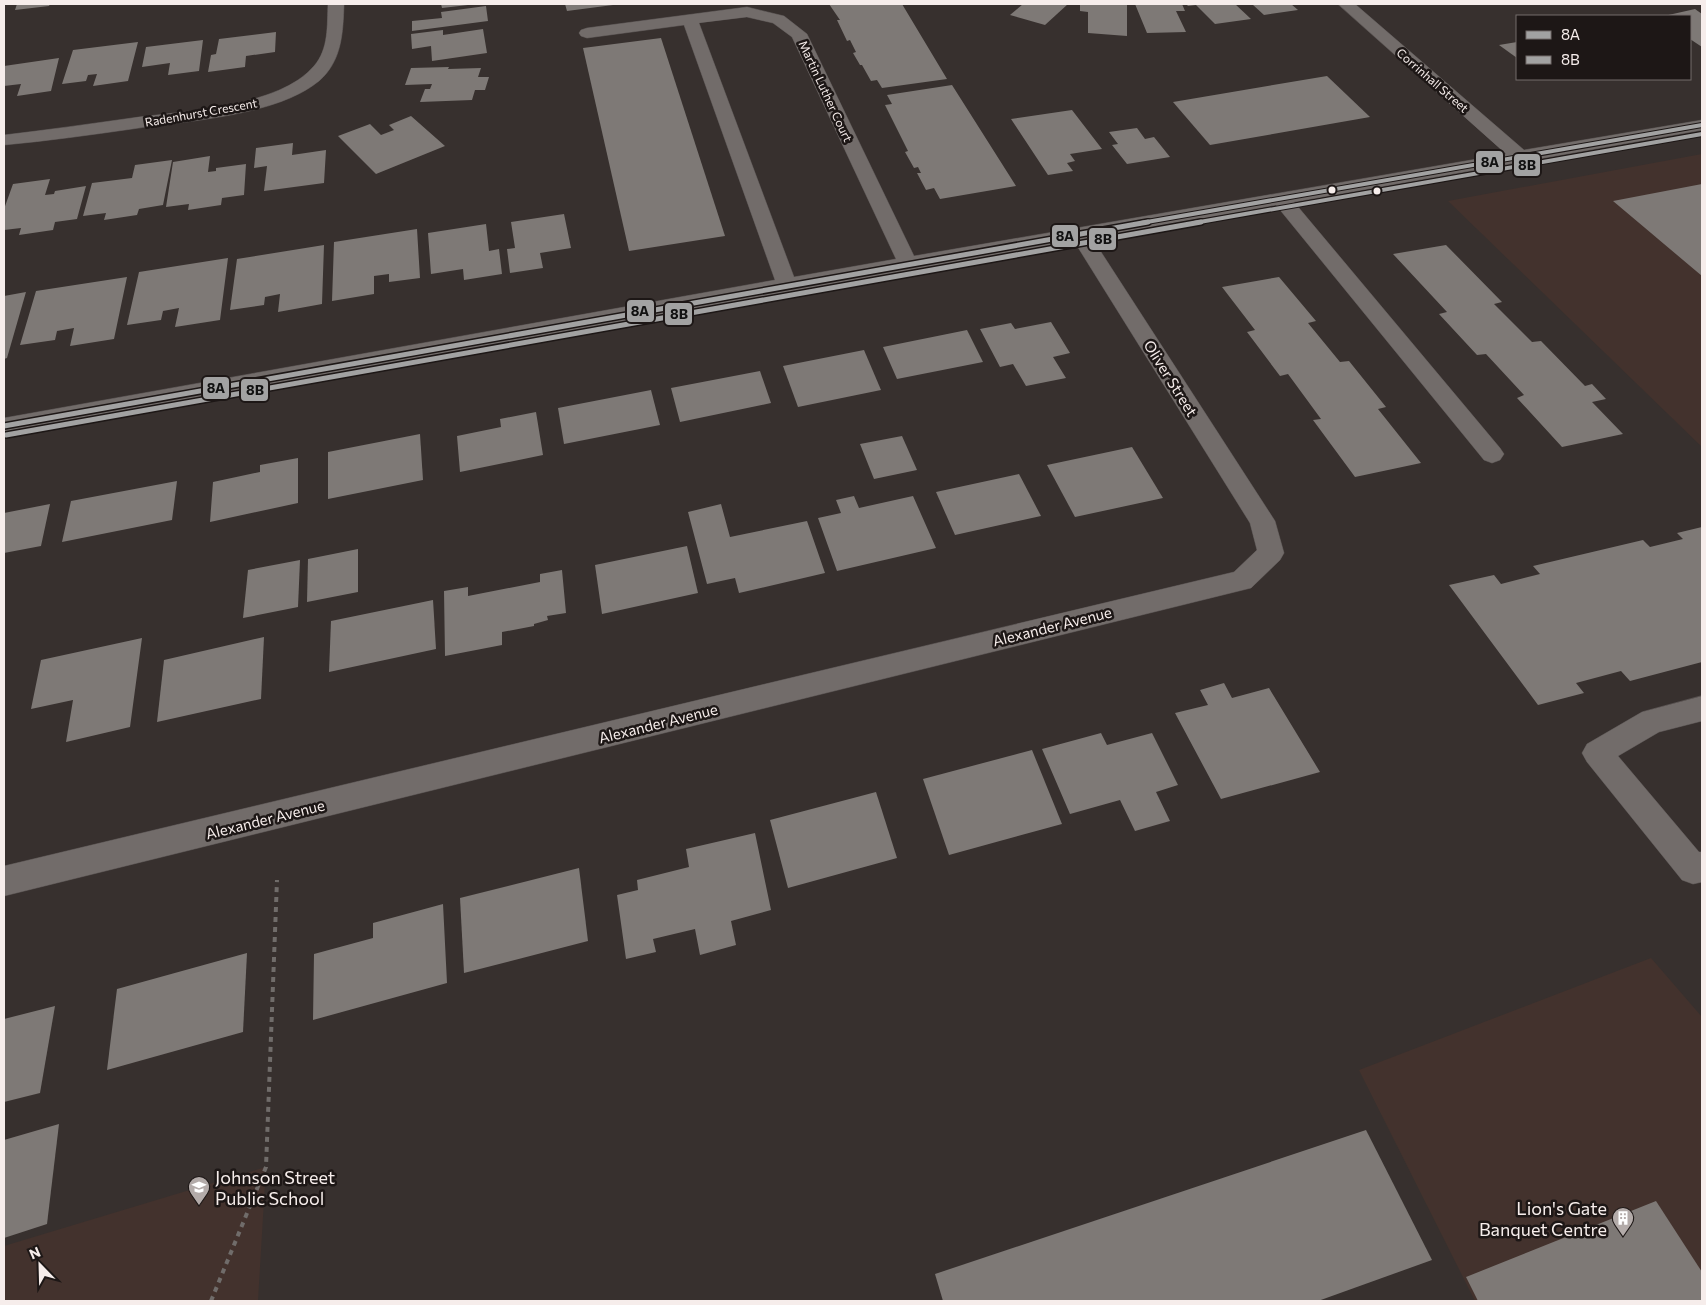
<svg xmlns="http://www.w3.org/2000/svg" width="1706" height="1305" font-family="Commissioner,sans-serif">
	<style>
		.built { fill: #43322d }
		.building { fill: #7e7976 }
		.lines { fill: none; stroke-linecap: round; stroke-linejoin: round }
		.minor-casing { stroke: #554f4e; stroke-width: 1 }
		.path { stroke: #706c6a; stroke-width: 4; stroke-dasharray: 5 5; stroke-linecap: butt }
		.minor { fill: #726c6a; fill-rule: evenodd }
		.bus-1-far1-casing { stroke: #1d1716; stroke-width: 6 }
		.bus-1-casing { stroke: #1d1716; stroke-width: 8 }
		.bus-2-far1-casing { stroke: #1d1716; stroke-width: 6 }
		.bus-2-casing { stroke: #1d1716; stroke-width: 8 }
		.bus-1-far1 { stroke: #a2a2a2; stroke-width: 4 }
		.bus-1 { stroke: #a2a2a2; stroke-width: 5 }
		.bus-2-far1 { stroke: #a2a2a2; stroke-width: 4 }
		.bus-2 { stroke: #a2a2a2; stroke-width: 5 }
		.bus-dot { fill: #f6edeb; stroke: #1d1716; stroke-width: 2 }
		.labels { text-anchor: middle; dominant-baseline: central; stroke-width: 5; stroke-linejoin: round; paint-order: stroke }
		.far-street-label { font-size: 12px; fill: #f6edeb; stroke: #1d1716 }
		.street-label { font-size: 15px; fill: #f6edeb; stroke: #1d1716 }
		.near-poi-label { font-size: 18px; fill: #f6edeb; stroke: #1d1716; text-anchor: start }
		.line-badge { stroke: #1d1716; stroke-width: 2 }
		.pale-badge-label { font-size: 14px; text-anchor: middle; font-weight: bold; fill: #111 }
	</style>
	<rect width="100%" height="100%" fill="#37302e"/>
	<g class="built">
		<polygon points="1702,154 1702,447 1448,201"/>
		<polygon points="1651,958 1702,1017 1702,1301 1475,1301 1359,1070"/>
		<polygon points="266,1167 258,1301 4,1301 4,1246"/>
	</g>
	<g class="building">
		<polygon points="17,4 50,4 49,6 15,10"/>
		<polygon points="441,4 468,4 468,5 442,8"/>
		<polygon points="565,4 613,4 613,5 567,11"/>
		<polygon points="829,4 902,4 947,79 882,88 877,80 871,81 862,65 860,65 853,53 856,52 850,40 847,41 837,20 840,20"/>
		<polygon points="1023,4 1068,4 1045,25 1010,15"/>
		<polygon points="1080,4 1127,4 1127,36 1088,33 1088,12 1080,11"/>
		<polygon points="1135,4 1182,4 1185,11 1176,11 1186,32 1147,33"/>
		<polygon points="1186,4 1235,4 1251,19 1215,24 1196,5 1188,6"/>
		<polygon points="1252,4 1291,4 1298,10 1264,15"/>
		<polygon points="486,6 488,21 412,31 412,21 442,18 441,12"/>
		<polygon points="1695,9 1702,14 1702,47 1690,39 1690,16 1664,16"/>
		<polygon points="483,29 487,53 432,61 431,46 412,49 411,34 443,30 443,35"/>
		<polygon points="276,32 275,52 246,56 245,67 208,72 211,55 216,54 219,39"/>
		<polygon points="661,38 725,236 629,251 583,48"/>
		<polygon points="203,40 199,71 168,75 170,63 142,67 146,47"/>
		<polygon points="138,42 128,81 93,86 97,74 88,75 86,81 62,84 73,50"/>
		<polygon points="1517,42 1517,58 1499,45"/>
		<polygon points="59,58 51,91 17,96 21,84 4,86 4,66"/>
		<polygon points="449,67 448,69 481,68 478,77 489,77 485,90 475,90 472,100 420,102 425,89 430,89 432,84 405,85 411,68"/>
		<polygon points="1327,76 1370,117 1210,145 1173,102"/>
		<polygon points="952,85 1016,186 940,199 934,188 926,190 917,173 921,173 918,167 914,168 905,152 908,151 885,105 892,104 887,95"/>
		<polygon points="1072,110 1102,149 1070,154 1075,161 1067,163 1073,171 1048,175 1011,119"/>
		<polygon points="411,116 445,146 376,174 338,136 370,124 381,135 394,130 389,125"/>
		<polygon points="1137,128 1145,139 1154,137 1170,157 1127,164 1112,145 1118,144 1109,132"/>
		<polygon points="293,143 292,155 326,150 324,183 264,191 267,166 254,168 256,148"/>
		<polygon points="210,156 208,172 216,171 216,168 246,164 244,195 222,198 221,205 188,210 189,204 166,207 173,162"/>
		<polygon points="172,160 163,205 139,209 137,215 104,220 106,213 83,216 92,183 132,178 135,165"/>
		<polygon points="50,179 45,195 54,194 55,191 86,186 77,219 55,222 53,230 19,235 21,228 4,230 4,209 13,184"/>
		<polygon points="1702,184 1702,276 1613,201"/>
		<polygon points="564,214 571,248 540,253 543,268 510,273 507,249 515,248 511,222"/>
		<polygon points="486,224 489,251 499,249 502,274 464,280 463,269 431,274 428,233"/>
		<polygon points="417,229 420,278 389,282 389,274 374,276 374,294 332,301 334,242"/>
		<polygon points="324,245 322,304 278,312 280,294 265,297 264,305 230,310 237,259"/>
		<polygon points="1446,245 1502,302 1494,304 1532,342 1541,341 1585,386 1592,384 1606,399 1592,402 1623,434 1562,447 1517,398 1524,395 1486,354 1477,355 1439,314 1447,312 1393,254"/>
		<polygon points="228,258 220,320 175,327 179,308 163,311 161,320 127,325 139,272"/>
		<polygon points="127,277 114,339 70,346 74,328 57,331 55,340 20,345 36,291"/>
		<polygon points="1279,277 1316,321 1308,323 1340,362 1349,361 1386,407 1378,409 1421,463 1355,477 1313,420 1321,419 1288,374 1280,376 1247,332 1255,330 1222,287"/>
		<polygon points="26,292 7,358 4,359 4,296"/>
		<polygon points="1051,322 1070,353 1053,357 1066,378 1026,386 1013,364 1000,367 980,329 1011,323 1015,329"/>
		<polygon points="967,330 983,362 897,379 883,347"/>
		<polygon points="864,350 881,390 798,407 783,366"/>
		<polygon points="760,371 771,403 680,422 671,388"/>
		<polygon points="651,390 660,425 564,444 558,408"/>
		<polygon points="536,412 543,455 460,472 457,436 501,427 500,419"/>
		<polygon points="420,434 423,480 328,499 328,452"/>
		<polygon points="902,436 917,470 874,479 860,444"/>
		<polygon points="1132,447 1163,498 1075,517 1047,465"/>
		<polygon points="298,458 298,503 210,522 213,482 260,472 260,465"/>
		<polygon points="1019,474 1041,516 955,535 936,492"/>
		<polygon points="177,481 172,520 62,542 71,501"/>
		<polygon points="854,496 859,508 913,496 936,548 837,571 818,518 841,513 836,500"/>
		<polygon points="50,504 41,546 4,553 4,513"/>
		<polygon points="721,504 730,537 807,521 825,573 739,593 735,578 707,584 688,512"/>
		<polygon points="1702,527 1702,662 1630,681 1621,671 1576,683 1584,693 1538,705 1449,585 1494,575 1501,584 1540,574 1533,566 1643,540 1650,547 1683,539 1677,533"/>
		<polygon points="687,546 698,593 602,614 595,565"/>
		<polygon points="358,549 358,592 307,602 308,559"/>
		<polygon points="300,560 298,607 243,618 248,570"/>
		<polygon points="562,570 566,613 547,616 548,620 534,624 534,626 502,632 502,645 445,656 444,591 468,587 468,596 540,582 540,574"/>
		<polygon points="433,600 436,649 329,672 331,621"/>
		<polygon points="264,637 261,699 157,722 164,660"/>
		<polygon points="142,638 130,727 66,742 73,700 31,709 41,660"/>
		<polygon points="1224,683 1232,698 1269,688 1320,772 1221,799 1175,713 1208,705 1200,690"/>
		<polygon points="1101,733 1107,745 1152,733 1178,785 1156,792 1170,821 1135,831 1120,800 1070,814 1042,749"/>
		<polygon points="1032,750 1062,824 949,855 923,779"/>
		<polygon points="876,792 897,858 788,888 770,820"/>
		<polygon points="755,833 771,910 731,921 736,945 700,955 695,929 653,939 656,952 626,959 617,895 638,890 637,880 689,867 686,849"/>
		<polygon points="579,868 588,941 464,973 460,898"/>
		<polygon points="443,904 447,983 313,1020 314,954 373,938 373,923"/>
		<polygon points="247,953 243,1032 107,1070 117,989"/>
		<polygon points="55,1006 40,1093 4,1102 4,1019"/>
		<polygon points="59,1124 47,1224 4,1238 4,1140"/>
		<polygon points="1366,1130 1432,1260 1318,1301 943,1301 935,1274"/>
		<polygon points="1656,1201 1702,1272 1702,1301 1478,1301 1466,1277"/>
	</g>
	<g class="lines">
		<g class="minor-casing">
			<g id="minor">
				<path d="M 328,4 L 344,4 C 343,33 342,61 319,81 C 277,116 186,121 132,129 C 90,135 47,141 4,145 L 4,135 C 47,130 89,124 132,118 C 183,111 280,107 314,66 C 329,49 327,25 328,4 Z"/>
				<path d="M 1338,4 L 1355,4 L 1524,150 L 1702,120 L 1702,130 L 1294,202 L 1500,448 L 1504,454 L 1500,460 L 1492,463 L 1484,460 L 1276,205 L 1092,238 L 1275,521 L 1284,553 L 1280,560 L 1251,588 L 4,896 L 4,866 L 1234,572 L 1257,550 L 1250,523 L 1074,241 L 4,434 L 4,418 L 775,280 L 684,25 L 587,38 L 581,36 L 579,33 L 581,30 L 587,28 L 747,7 L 784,16 L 807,34 L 914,256 L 1506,154 ZM 747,17 L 773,23 L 792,37 L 896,259 L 794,277 L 699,23 Z"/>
				<polygon points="1702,696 1702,721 1659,732 1618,756 1699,852 1702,852 1702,882 1693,884 1682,880 1587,762 1582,753 1587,744 1642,712"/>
			</g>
		</g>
		<polyline class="path" points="211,1301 266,1167 277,880"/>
		<use href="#minor" class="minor"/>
		<g class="bus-1-far1-casing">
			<polyline id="bus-1-far1" points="1141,223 1702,125"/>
		</g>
		<g class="bus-1-casing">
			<polyline id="bus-1" points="4,426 1148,222"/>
		</g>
		<g class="bus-2-far1-casing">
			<polyline id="bus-2-far1" points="1194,223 1702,134"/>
		</g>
		<g class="bus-2-casing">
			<polyline id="bus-2" points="6,435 1201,222"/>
		</g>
		<use href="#bus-1-far1" class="bus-1-far1"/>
		<use href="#bus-1" class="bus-1"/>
		<use href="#bus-2-far1" class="bus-2-far1"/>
		<use href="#bus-2" class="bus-2"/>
	</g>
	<defs>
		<g id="school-pin" transform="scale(1.125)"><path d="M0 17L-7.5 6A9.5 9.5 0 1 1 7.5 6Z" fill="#b3aba9" stroke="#1d1716"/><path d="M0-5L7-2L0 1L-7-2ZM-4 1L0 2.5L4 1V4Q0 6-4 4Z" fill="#fff"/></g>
		<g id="building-pin" transform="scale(1.125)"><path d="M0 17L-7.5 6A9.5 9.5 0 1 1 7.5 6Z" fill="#b3aba9" stroke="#1d1716"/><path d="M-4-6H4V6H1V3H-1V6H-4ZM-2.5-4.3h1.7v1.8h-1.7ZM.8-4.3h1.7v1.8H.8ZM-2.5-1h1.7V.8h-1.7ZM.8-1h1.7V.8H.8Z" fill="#fff"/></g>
	</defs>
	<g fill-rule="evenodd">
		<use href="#school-pin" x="199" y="1187"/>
		<use href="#building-pin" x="1623" y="1218"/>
	</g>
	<g class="bus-dot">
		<circle cx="1332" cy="190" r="4.5"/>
		<circle cx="1377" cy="191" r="4.5"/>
	</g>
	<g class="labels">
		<g class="far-street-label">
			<text transform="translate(1433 80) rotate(41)">Corrinhall Street</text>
			<text transform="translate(826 91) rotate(65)">Martin Luther Court</text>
			<text transform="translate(201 112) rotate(-10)">Radenhurst Crescent</text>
		</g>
		<g class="street-label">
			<text transform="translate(1171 378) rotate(58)">Oliver Street</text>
			<text transform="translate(1052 626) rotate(-14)">Alexander Avenue</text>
			<text transform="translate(658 723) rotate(-14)">Alexander Avenue</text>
			<text transform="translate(265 819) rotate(-14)">Alexander Avenue</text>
		</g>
		<g class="near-poi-label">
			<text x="215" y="1177">Johnson Street<tspan x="215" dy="21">Public School</tspan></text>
			<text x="1607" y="1208" text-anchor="end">Lion's Gate<tspan x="1607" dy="21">Banquet Centre</tspan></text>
		</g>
	</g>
	<g class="line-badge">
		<rect x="1475" y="150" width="29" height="24" rx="5" fill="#a2a2a2"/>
		<rect x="1513" y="153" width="28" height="24" rx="5" fill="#a2a2a2"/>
		<rect x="1051" y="224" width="28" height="24" rx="5" fill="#a2a2a2"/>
		<rect x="1088" y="227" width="29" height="24" rx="5" fill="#a2a2a2"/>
		<rect x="626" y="299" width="29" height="24" rx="5" fill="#a2a2a2"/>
		<rect x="664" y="302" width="29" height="24" rx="5" fill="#a2a2a2"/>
		<rect x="202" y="376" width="28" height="24" rx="5" fill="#a2a2a2"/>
		<rect x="240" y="378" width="29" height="24" rx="5" fill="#a2a2a2"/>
	</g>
	<g class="pale-badge-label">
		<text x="1490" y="167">8A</text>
		<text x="1527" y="170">8B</text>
		<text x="1065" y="241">8A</text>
		<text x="1103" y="244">8B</text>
		<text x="640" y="316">8A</text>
		<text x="679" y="319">8B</text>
		<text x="216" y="393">8A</text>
		<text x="255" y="395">8B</text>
	</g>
	<rect width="1706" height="1305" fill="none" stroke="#f6edeb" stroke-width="10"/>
	<rect x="1516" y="15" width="175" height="65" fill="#1d1716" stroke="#746d6b"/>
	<rect x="1526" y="31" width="25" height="8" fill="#a2a2a2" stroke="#746d6b"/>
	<text x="1561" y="40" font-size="15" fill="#f6edeb">8A</text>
	<rect x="1526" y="56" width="25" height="8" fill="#a2a2a2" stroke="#746d6b"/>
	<text x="1561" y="65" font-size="15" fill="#f6edeb">8B</text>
	<g transform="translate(40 1265) rotate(337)" stroke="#1d1716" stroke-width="4" paint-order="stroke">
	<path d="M0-4L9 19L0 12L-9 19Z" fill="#f6edeb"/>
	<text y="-8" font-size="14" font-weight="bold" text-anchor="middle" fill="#f6edeb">N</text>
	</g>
</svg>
